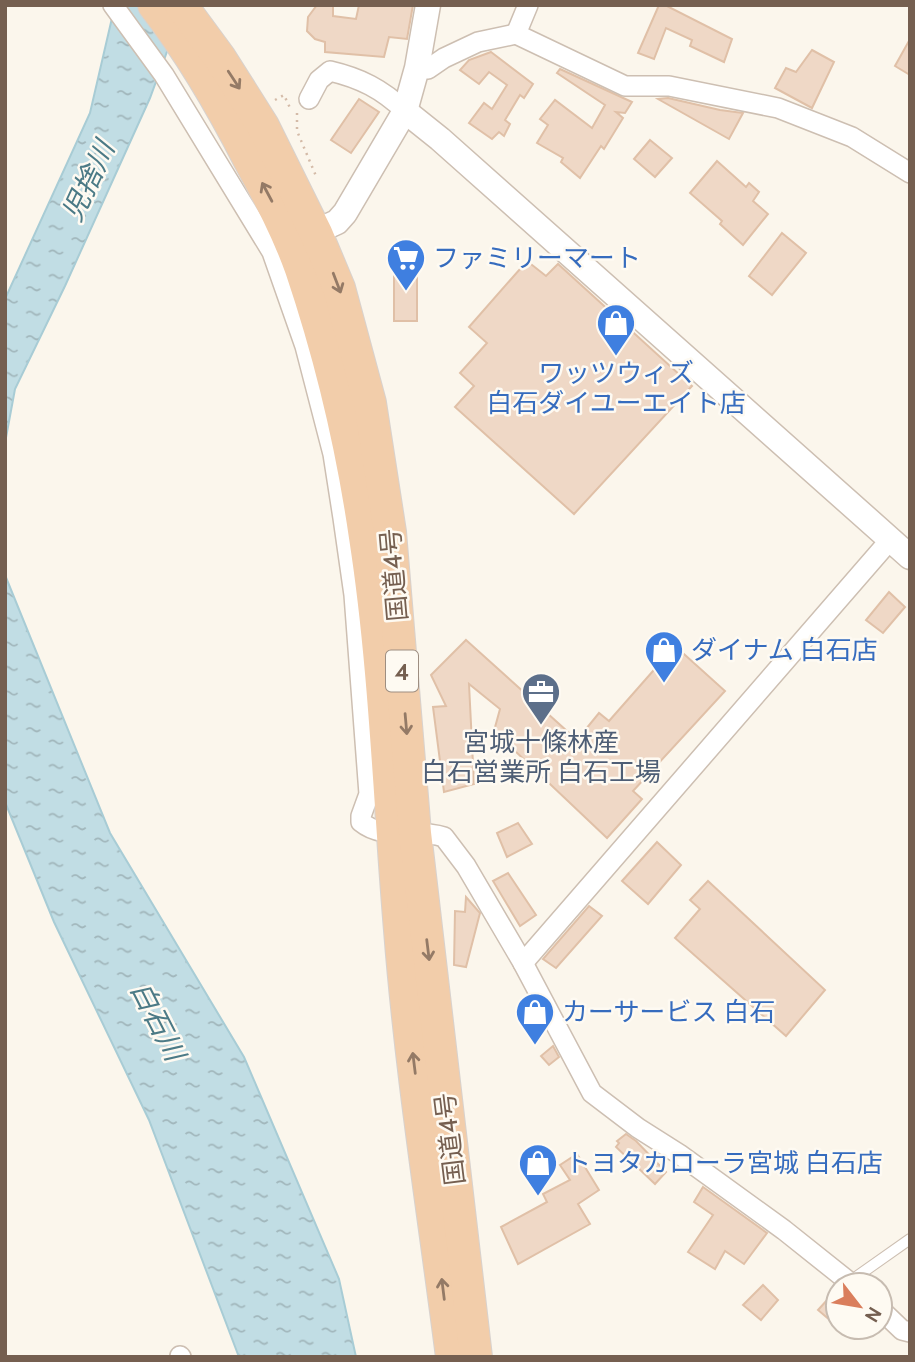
<svg xmlns="http://www.w3.org/2000/svg" width="915" height="1362" font-family="Cabin,'Noto Sans JP',sans-serif">
	<style>
		.water { fill: url(#water-ripples); stroke: #a8ccd5; stroke-width: 2 }
		.building { fill: #efd8c6; stroke: #e0c0a7; stroke-width: 2 }
		.lines { fill: none; stroke-linecap: round; stroke-linejoin: round }
		.service-casing { stroke: #cdbfb2; stroke-width: 12 }
		.minor-casing { stroke: #cdbfb2; stroke-width: 22 }
		.tertiary-casing { stroke: #cdbfb2; stroke-width: 27 }
		.trunk-casing { stroke: #d8d2ce; stroke-width: 34 }
		.path { stroke: #d4bba8; stroke-width: 2.5; stroke-dasharray: 2 5; stroke-linecap: butt }
		.service { stroke: #fff; stroke-width: 10 }
		.minor { stroke: #fff; stroke-width: 19 }
		.tertiary { stroke: #fff; stroke-width: 24 }
		.trunk { stroke: #f2cdaa; stroke-width: 32 }
		.oneway { stroke: #947a66 }
		.labels { text-anchor: middle; dominant-baseline: central; stroke-width: 5; stroke-linejoin: round; paint-order: stroke }
		.shield { fill: #fefaf2; stroke: #9e8e81; stroke-width: 2 }
		.shield-label { font-size: 24px; font-weight: bold; fill: #755f50 }
		.shop-label { font-size: 26px; fill: #366cbe; stroke: #fefaf2; text-anchor: start }
		.street-label { font-size: 26px; fill: #755f50; stroke: #fefaf2 }
		.service-label { font-size: 26px; fill: #4e5e75; stroke: #fefaf2 }
		.water-label { font-size: 28px; font-style: italic; fill: #4b7a86; stroke: #fefaf2 }
	</style>
	<defs>
		<pattern id="water-ripples" width="26" height="14" patternUnits="userSpaceOnUse" patternTransform="scale(1.75)"><rect width="26" height="14" fill="#c1dde4"/><path d="M2 4q2-2 4 0t4 0M15 11q2-2 4 0t4 0" fill="none" stroke="#a1b6bb"/></pattern>
	</defs>
	<rect width="100%" height="100%" fill="#fbf6ec"/>
	<g class="water">
		<polygon points="115,5 184,5 150,98 65,286 15,389 5,443 5,299 90,113"/>
		<polygon points="5,575 110,833 244,1057 339,1279 356,1357 239,1357 149,1120 54,922 5,802"/>
	</g>
	<g class="building">
		<polygon points="317,5 333,5 333,16 356,19 359,5 413,5 407,39 389,37 384,57 325,52 325,42 315,39 307,31 308,17"/>
		<polygon points="659,5 665,5 732,39 724,62 690,46 692,40 666,28 654,59 638,53"/>
		<polygon points="910,39 910,75 895,66"/>
		<polygon points="812,50 834,62 812,108 775,88 786,68 796,72"/>
		<polygon points="491,52 533,84 524,98 520,95 505,120 510,124 504,136 499,132 492,139 469,123 484,103 492,109 507,85 489,72 479,84 460,70 469,60"/>
		<polygon points="560,69 632,102 625,113 616,112 623,118 604,149 601,146 580,178 561,162 563,158 537,143 548,125 540,119 555,100 592,128 605,105 557,73"/>
		<polygon points="668,98 720,110 743,113 729,139 658,99"/>
		<polygon points="359,99 379,112 351,153 331,140"/>
		<polygon points="650,140 672,158 655,177 634,159"/>
		<polygon points="717,161 746,187 749,183 759,192 753,201 768,214 743,245 720,224 722,221 690,193"/>
		<polygon points="782,233 806,253 772,295 749,276"/>
		<polygon points="527,261 546,276 558,264 692,386 574,514 455,407 474,386 460,373 487,343 469,327"/>
		<rect x="394" y="263" width="23" height="58"/>
		<polygon points="889,592 905,607 883,633 866,620"/>
		<polygon points="466,640 577,740 599,713 609,721 675,646 725,691 633,791 642,799 607,838 494,731 500,709 469,684 474,784 444,792 433,707 446,706 431,675"/>
		<polygon points="518,823 532,844 507,857 497,833"/>
		<polygon points="657,842 681,865 648,904 622,881"/>
		<polygon points="508,873 536,915 520,926 493,881"/>
		<polygon points="708,881 825,990 786,1036 675,938 700,909 690,900"/>
		<polygon points="466,897 480,913 466,967 454,965 455,911 465,912"/>
		<polygon points="589,906 602,916 556,968 543,959"/>
		<polygon points="553,1046 559,1057 549,1065 541,1056"/>
		<polygon points="626,1134 636,1141 666,1172 655,1184 616,1147 619,1143 617,1141"/>
		<polygon points="577,1154 599,1190 578,1204 590,1224 518,1264 501,1227 547,1202 543,1194 570,1180 560,1165"/>
		<polygon points="703,1187 767,1233 744,1264 725,1251 715,1269 688,1252 713,1215 694,1202"/>
		<polygon points="763,1285 778,1300 761,1320 743,1305"/>
		<polygon points="838,1288 838,1327 818,1310"/>
	</g>
	<g class="lines">
		<g class="service-casing">
			<polyline id="service" points="849,1282 910,1239"/>
		</g>
		<g class="minor-casing">
			<g id="minor">
				<path d="M 113,5 L 164,75 L 272,252 L 305,346 L 333,454 L 343,518 L 354,595 L 369,794 L 361,816 L 361,822 C 384,841 417,828 444,837 L 466,866 L 523,963 L 592,1093 L 638,1128 L 679,1154 L 784,1230 L 853,1285"/>
				<polyline points="516,34 528,5"/>
				<polyline points="417,68 428,69 444,58 478,42 516,34 625,86 669,86 778,108 852,137 910,173"/>
				<path d="M 309,99 L 319,80 L 330,71 C 360,78 382,89 405,111"/>
				<polyline points="523,963 890,540"/>
				<polyline points="880,1309 902,1330 910,1332"/>
				<polyline points="180,1356 181,1357"/>
			</g>
		</g>
		<g class="tertiary-casing">
			<g id="tertiary">
				<polyline points="405,111 440,139 910,557"/>
				<polyline points="300,239 337,222 345,213 405,111 417,68 428,5"/>
			</g>
		</g>
		<g class="trunk-casing">
			<g id="trunk">
				<path d="M 154,5 C 192,54 222,106 250,161 C 269,196 288,232 301,269 C 330,355 352,447 365,537 C 385,666 389,799 400,930 C 411,1073 434,1215 452,1357"/>
				<polyline points="181,5 220,58 263,126 316,233 339,288 370,403 390,532 415,833 476,1357"/>
			</g>
		</g>
		<g class="path">
			<polyline points="275,100 284,95 291,110"/>
			<polyline points="297,113 297,131 316,176"/>
		</g>
		<use href="#service" class="service"/>
		<use href="#minor" class="minor"/>
		<use href="#tertiary" class="tertiary"/>
		<use href="#trunk" class="trunk"/>
	</g>
	<defs><path id="oneway-shaft" d="M-6 0H5M1.5-3L5.5 0L1.5 3" fill="none" stroke-width="1.6" stroke-linecap="round" stroke-linejoin="round" transform="scale(1.75)"/></defs>
	<g class="oneway">
		<use href="#oneway-shaft" transform="translate(234 80) rotate(57)"/>
		<use href="#oneway-shaft" transform="translate(267 192) rotate(-118)"/>
		<use href="#oneway-shaft" transform="translate(337 283) rotate(69)"/>
		<use href="#oneway-shaft" transform="translate(406 724) rotate(85)"/>
		<use href="#oneway-shaft" transform="translate(428 950) rotate(83)"/>
		<use href="#oneway-shaft" transform="translate(414 1063) rotate(-97)"/>
		<use href="#oneway-shaft" transform="translate(443 1289) rotate(-97)"/>
	</g>
	<defs>
		<g id="supermarket-pin" transform="scale(2.0125)"><path d="M0 17L-7.5 6A9.5 9.5 0 1 1 7.5 6Z" fill="#3f7fe0" stroke="#fefaf2"/><path d="M-6-5.5h2.5l.6 2H6L4.5 2H-2.5L-4.4-4H-6ZM-1.5 3.2a1.3 1.3 0 1 0 .1 0ZM3 3.2a1.3 1.3 0 1 0 .1 0Z" fill="#fff"/></g>
		<g id="shop-pin" transform="scale(2.0125)"><path d="M0 17L-7.5 6A9.5 9.5 0 1 1 7.5 6Z" fill="#3f7fe0" stroke="#fefaf2"/><path d="M-5-2.5h2.3a2.7 3.5 0 0 1 5.4 0H5L5.5 6h-11ZM-1.5-2.5h3a1.5 2.3 0 0 0-3 0Z" fill="#fff"/></g>
		<g id="office-pin" transform="scale(2.0125)"><path d="M0 17L-7.5 6A9.5 9.5 0 1 1 7.5 6Z" fill="#5c6f8a" stroke="#fefaf2"/><path d="M-6-3h4V-5.5h4V-3h4V5H-6ZM-1-4.5V-3h2v-1.5ZM-6 0V1H6V0Z" fill="#fff"/></g>
	</defs>
	<g fill-rule="evenodd">
		<use href="#supermarket-pin" x="406" y="258"/>
		<use href="#shop-pin" x="616" y="323"/>
		<use href="#shop-pin" x="664" y="650"/>
		<use href="#office-pin" x="541" y="692"/>
		<use href="#shop-pin" x="535" y="1012"/>
		<use href="#shop-pin" x="538" y="1163"/>
	</g>
	<g class="labels">
		<rect class="shield" x="386" y="650.5" width="32" height="41" rx="5"/>
		<g class="shield-label">
			<text x="402" y="671">4</text>
		</g>
		<g class="shop-label">
			<text x="433" y="258">ファミリーマート</text>
			<text x="616" y="373" text-anchor="middle">ワッツウィズ<tspan x="616" dy="30">白石ダイユーエイト店</tspan></text>
			<text x="691" y="650">ダイナム 白石店</text>
			<text x="562" y="1012">カーサービス 白石</text>
			<text x="565" y="1163">トヨタカローラ宮城 白石店</text>
		</g>
		<g class="street-label">
			<text transform="translate(394 575) rotate(-95)">国道4号</text>
			<text transform="translate(450 1139) rotate(-97)">国道4号</text>
		</g>
		<g class="service-label">
			<text x="541" y="742">宮城十條林産<tspan x="541" dy="30">白石営業所 白石工場</tspan></text>
		</g>
		<g class="water-label">
			<text transform="translate(88 181) rotate(-65)">児捨川</text>
			<text transform="translate(158 1021) rotate(63)">白石川</text>
		</g>
	</g>
	<rect width="915" height="1362" fill="none" stroke="#755f50" stroke-width="14"/>
	<g transform="translate(859 1306) rotate(121)"><circle r="33" fill="#fefaf2" stroke="#c7bcb1" stroke-width="2"/>
	<path d="M0-5L12 26L0 18L-12 26Z" fill="#da7e5c"/>
	<text y="-10" font-size="19" font-weight="bold" text-anchor="middle" fill="#755f50">N</text>
	</g>
</svg>
